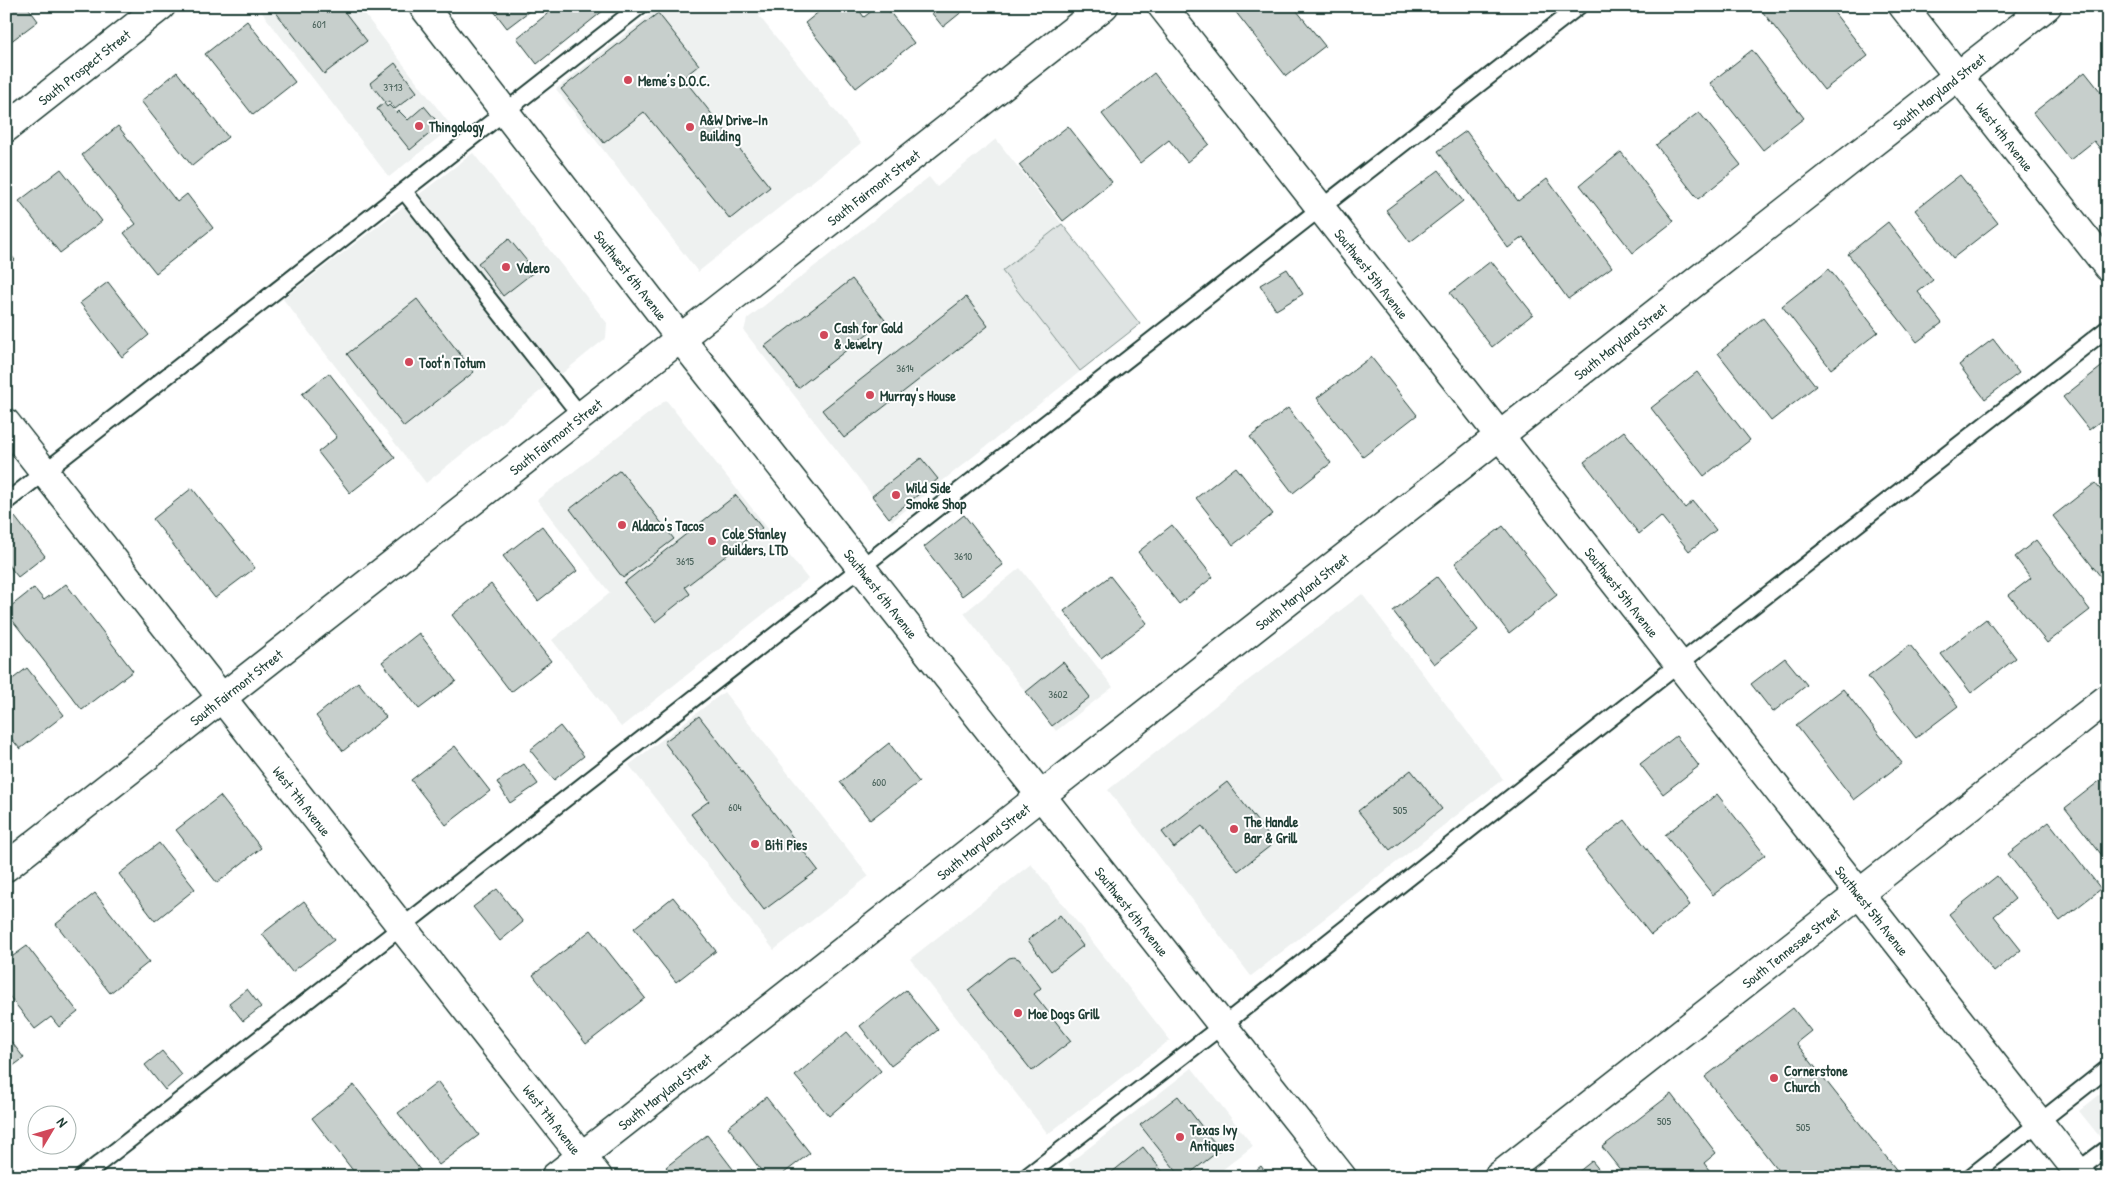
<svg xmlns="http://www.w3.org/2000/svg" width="2114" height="1183" font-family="'Patrick Hand',sans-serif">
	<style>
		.built { fill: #eef1f0 }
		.green { fill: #dee3e2; stroke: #7e908b }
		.building { fill: #c7cfcc; stroke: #1f3d34 }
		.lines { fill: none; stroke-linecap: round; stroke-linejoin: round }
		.service-casing { stroke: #1f3d34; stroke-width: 19 }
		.minor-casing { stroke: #1f3d34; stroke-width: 31 }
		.tertiary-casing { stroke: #1f3d34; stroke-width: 31 }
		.primary-casing { stroke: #1f3d34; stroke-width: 31 }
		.service { stroke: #fff; stroke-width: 15 }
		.minor { stroke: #fff; stroke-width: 28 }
		.tertiary { stroke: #fff; stroke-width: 28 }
		.primary { stroke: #fff; stroke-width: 28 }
		.poi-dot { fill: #d1495b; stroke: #fff; stroke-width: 2 }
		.labels { text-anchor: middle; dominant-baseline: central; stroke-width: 4; stroke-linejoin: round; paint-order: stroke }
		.number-label { font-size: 11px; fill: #49625a }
		.street-label { font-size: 14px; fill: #1f3d34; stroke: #fff }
		.poi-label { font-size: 14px; font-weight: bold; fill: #1f3d34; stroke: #fff; text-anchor: start }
	</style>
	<rect width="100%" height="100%" fill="#fff"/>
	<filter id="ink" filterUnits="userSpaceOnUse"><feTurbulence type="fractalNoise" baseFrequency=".02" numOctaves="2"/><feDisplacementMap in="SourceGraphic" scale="10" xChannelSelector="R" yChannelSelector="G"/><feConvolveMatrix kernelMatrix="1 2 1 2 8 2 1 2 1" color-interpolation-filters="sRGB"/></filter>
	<g filter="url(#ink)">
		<g class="built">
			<polygon points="257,6 358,6 452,127 389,177"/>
			<polygon points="660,6 771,6 759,16 861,143 698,272 556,89"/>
			<polygon points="996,139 1140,324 892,521 744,331 747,319 929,177 937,187"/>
			<polygon points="473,153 607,323 606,338 426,483 283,299"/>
			<polygon points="666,400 808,579 621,727 552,640 610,593 537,500"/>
			<polygon points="1020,568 1113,687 1056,731 964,613"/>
			<polygon points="1362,594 1503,779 1251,976 1108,790 1225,698"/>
			<polygon points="724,692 869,876 774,950 629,765"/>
			<polygon points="1031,864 1170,1040 1048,1134 910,959"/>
			<polygon points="1192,1068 1253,1146 1213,1177 1078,1177 1068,1164"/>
			<polygon points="2108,1088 2108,1147 2079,1111"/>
		</g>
		<polygon class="green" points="1062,224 1140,324 1080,371 1002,271"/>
		<g class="building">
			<polygon points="6,6 27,6 38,21 6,45"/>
			<polygon points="271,6 340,6 367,41 324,74"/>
			<polygon points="490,6 536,6 507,28"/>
			<polygon points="557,6 609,6 537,64 517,38"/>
			<polygon points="826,6 856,6 864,17 878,6 885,6 914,43 856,88 805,23"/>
			<polygon points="926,6 969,6 943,27"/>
			<polygon points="1231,6 1293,6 1325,46 1286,76"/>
			<polygon points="1758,6 1829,6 1868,56 1824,90"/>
			<polygon points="658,13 699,65 683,78 770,187 730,219 644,112 604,143 561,89"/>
			<polygon points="247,21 295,82 253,115 205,54"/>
			<polygon points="1752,50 1804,118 1763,150 1710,83"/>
			<polygon points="395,63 417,92 395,109 389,101 386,103 370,83"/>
			<polygon points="177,72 228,137 192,166 141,101"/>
			<polygon points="2085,72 2108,101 2108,159 2094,141 2070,160 2033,113"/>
			<polygon points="1154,73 1209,144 1187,162 1169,140 1140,163 1102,114"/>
			<polygon points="384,103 387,107 389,105 397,113 399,111 408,120 424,106 440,125 410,150 377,109"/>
			<polygon points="1699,112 1741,165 1698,199 1656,145"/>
			<polygon points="118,126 177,202 187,194 213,228 156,273 124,233 136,224 82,155"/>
			<polygon points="1068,126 1112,182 1063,221 1019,165"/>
			<polygon points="1466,131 1518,201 1547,179 1612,267 1568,299 1523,237 1508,248 1438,151"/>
			<polygon points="1621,152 1674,221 1633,253 1580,185"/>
			<polygon points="61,169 102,221 60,253 19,201"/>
			<polygon points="1439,170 1463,201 1410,242 1386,210"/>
			<polygon points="1960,175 1998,223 1953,258 1915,210"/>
			<polygon points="1888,222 1933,280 1918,292 1942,323 1917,342 1848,254"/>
			<polygon points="509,239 535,271 503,296 478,263"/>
			<polygon points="6,249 15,260 6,266"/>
			<polygon points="1491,261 1533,314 1492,347 1450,293"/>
			<polygon points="1287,269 1303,294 1276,310 1260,285"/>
			<polygon points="1829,269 1878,332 1831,369 1782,306"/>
			<polygon points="852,279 885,320 798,388 765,346"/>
			<polygon points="108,282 149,335 122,357 80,303"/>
			<polygon points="966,297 988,326 844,438 822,410"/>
			<polygon points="417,299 474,372 404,427 347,354"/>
			<polygon points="1763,318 1816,386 1771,421 1718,353"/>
			<polygon points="1993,339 2019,373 1985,399 1959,365"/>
			<polygon points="1371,357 1417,415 1363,457 1317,398"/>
			<polygon points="2105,364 2108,367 2108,415 2089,430 2063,397"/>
			<polygon points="1697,372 1750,440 1704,476 1651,408"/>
			<polygon points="329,373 395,458 350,493 318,452 337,437 302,394"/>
			<polygon points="1288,408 1331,463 1293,493 1250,437"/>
			<polygon points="1624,431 1685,508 1693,501 1716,530 1689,551 1661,516 1639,534 1584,462"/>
			<polygon points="921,458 938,479 889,518 872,496"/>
			<polygon points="1236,467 1273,514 1233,545 1196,498"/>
			<polygon points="620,470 674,539 623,578 570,509"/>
			<polygon points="2095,483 2108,499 2108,586 2053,516"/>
			<polygon points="192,488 255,568 215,598 153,519"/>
			<polygon points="736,495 762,528 685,587 690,594 655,622 624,583"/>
			<polygon points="964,515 1003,565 962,596 924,547"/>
			<polygon points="15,517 45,556 18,577 6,562 6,524"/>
			<polygon points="1172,525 1213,577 1179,604 1138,552"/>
			<polygon points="542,526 577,571 538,601 503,556"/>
			<polygon points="1503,526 1557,595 1509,633 1455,563"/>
			<polygon points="2036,540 2090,610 2047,643 2009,595 2031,578 2015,557"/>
			<polygon points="1110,576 1147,623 1101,658 1064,611"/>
			<polygon points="1437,577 1478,630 1434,664 1393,611"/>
			<polygon points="66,584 133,671 82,710 6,612 6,610 34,588 44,600"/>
			<polygon points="491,584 551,661 511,692 452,615"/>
			<polygon points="1986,619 2016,658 1971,693 1941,654"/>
			<polygon points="419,633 456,681 419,709 382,662"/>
			<polygon points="1910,645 1958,706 1916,738 1868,677"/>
			<polygon points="1785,658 1807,685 1773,712 1751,684"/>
			<polygon points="1063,662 1090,697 1052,726 1026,692"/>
			<polygon points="27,668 64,715 20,749 6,732 6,684"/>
			<polygon points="358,682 386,717 343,751 316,716"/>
			<polygon points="1843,689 1902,763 1854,800 1796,725"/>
			<polygon points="699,716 818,870 764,910 691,814 709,801 664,742"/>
			<polygon points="560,726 584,756 554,780 530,750"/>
			<polygon points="1676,736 1699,766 1663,794 1640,764"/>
			<polygon points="889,743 919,782 870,820 840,782"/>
			<polygon points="455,746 490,791 446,825 411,780"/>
			<polygon points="524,764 538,784 510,803 497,782"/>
			<polygon points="1411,770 1442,809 1390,850 1358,811"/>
			<polygon points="2102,779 2108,786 2108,863 2065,808"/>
			<polygon points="1227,782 1274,843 1238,871 1202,826 1174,848 1162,832"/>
			<polygon points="1717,794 1765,855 1713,895 1665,835"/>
			<polygon points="220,796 261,848 217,883 176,830"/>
			<polygon points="1625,820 1690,905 1651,935 1585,851"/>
			<polygon points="2049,822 2101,889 2060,921 2008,854"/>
			<polygon points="159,843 195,889 155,921 119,874"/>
			<polygon points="1997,876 2015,899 1994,916 2021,950 1994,972 1949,914"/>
			<polygon points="497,889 523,922 500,941 473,907"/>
			<polygon points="95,893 149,962 110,993 56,924"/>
			<polygon points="673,897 716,951 676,982 634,928"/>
			<polygon points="304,901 334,940 292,972 262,934"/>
			<polygon points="1060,915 1083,946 1051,971 1028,940"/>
			<polygon points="591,930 645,998 586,1044 533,975"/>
			<polygon points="27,946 78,1012 59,1027 51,1017 35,1029 6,992 6,961"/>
			<polygon points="1014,957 1019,959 1041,988 1034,994 1071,1041 1032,1071 968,990 1009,958"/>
			<polygon points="247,989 261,1007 243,1021 229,1003"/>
			<polygon points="906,990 938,1030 891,1066 860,1026"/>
			<polygon points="1793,1008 1811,1031 1796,1043 1902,1177 1783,1177 1705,1077"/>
			<polygon points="847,1032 881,1071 829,1116 795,1076"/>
			<polygon points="6,1035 24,1058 6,1071"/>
			<polygon points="162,1051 182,1075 165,1090 145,1065"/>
			<polygon points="438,1082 479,1135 439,1165 398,1113"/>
			<polygon points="354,1085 421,1171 414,1177 358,1177 312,1118"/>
			<polygon points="1671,1094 1716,1153 1704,1163 1714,1177 1626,1177 1602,1147"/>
			<polygon points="1178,1096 1220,1150 1185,1177 1181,1177 1140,1125"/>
			<polygon points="766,1097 810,1153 779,1177 766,1177 728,1127"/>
			<polygon points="707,1135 739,1177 674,1177 666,1167"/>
			<polygon points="1143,1147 1167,1177 1106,1177"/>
			<polygon points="1592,1161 1605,1177 1572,1177"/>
			<polygon points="1261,1166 1269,1177 1247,1177"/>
		</g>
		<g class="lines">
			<g class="service-casing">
				<g id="service">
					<polyline points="404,191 581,416"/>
					<polyline points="6,502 640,6"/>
					<polyline points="2077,1171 2108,1148"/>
					<polyline points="82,1177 1579,6"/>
					<polyline points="1026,1177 1223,1025 1679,664 2108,328"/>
					<polyline points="1970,1177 2108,1068"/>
				</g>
			</g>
			<g class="minor-casing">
				<g id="minor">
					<path id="s1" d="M 1162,6 L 2082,1177"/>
					<path id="s2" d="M 1903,6 L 2108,267"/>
					<path id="s3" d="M 6,128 L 161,6"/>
					<path id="s4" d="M 6,423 L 598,1177"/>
					<path id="s5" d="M 6,867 L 1104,6"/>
					<path id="s6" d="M 1498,1177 L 2108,698"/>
				</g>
			</g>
			<g class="tertiary-casing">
				<g id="tertiary">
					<path id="s7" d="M 555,1177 L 2047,6"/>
				</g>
			</g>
			<g class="primary-casing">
				<g id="primary">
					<path id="s8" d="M 423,6 L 680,338 L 1342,1177"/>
				</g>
			</g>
			<use href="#service" class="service"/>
			<use href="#minor" class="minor"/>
			<use href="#tertiary" class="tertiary"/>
			<use href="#primary" class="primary"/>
		</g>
	</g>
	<g class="poi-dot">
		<circle cx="628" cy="80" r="5"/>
		<circle cx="419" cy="126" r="5"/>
		<circle cx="690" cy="127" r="5"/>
		<circle cx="506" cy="267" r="5"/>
		<circle cx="824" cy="335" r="5"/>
		<circle cx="409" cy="362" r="5"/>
		<circle cx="870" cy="395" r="5"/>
		<circle cx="896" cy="495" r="5"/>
		<circle cx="622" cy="525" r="5"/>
		<circle cx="712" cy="541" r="5"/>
		<circle cx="1234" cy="829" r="5"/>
		<circle cx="755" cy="844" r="5"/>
		<circle cx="1018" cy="1013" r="5"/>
		<circle cx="1774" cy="1078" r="5"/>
		<circle cx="1180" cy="1137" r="5"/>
	</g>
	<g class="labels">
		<g class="number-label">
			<text x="319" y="24">601</text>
			<text x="393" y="87">3713</text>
			<text x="905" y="368">3614</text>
			<text x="963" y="556">3610</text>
			<text x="685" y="561">3615</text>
			<text x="1058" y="694">3602</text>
			<text x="879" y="782">600</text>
			<text x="735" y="807">604</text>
			<text x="1400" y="810">505</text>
			<text x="1664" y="1121">505</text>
			<text x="1803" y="1127">505</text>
		</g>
		<g class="street-label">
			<text stroke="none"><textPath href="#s3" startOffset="99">South Prospect Street</textPath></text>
			<text stroke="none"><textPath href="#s7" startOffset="1759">South Maryland Street</textPath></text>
			<text stroke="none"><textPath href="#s2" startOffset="166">West 4th Avenue</textPath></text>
			<text stroke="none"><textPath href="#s5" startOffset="1102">South Fairmont Street</textPath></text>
			<text stroke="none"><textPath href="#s1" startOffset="340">Southwest 5th Avenue</textPath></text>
			<text stroke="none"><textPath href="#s8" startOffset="340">Southwest 6th Avenue</textPath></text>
			<text stroke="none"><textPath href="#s7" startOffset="1354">South Maryland Street</textPath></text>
			<text stroke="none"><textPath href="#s5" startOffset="698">South Fairmont Street</textPath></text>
			<text stroke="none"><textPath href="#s1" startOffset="745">Southwest 5th Avenue</textPath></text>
			<text stroke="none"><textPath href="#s8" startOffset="745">Southwest 6th Avenue</textPath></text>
			<text stroke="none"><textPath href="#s7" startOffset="949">South Maryland Street</textPath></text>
			<text stroke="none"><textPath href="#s5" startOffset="292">South Fairmont Street</textPath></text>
			<text stroke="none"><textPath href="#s4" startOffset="480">West 7th Avenue</textPath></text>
			<text stroke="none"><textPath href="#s7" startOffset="544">South Maryland Street</textPath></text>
			<text stroke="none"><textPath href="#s8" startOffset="1150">Southwest 6th Avenue</textPath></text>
			<text stroke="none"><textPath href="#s1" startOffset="1150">Southwest 5th Avenue</textPath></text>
			<text stroke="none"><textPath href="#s6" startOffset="372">South Tennessee Street</textPath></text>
			<text stroke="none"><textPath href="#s7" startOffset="139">South Maryland Street</textPath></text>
			<text stroke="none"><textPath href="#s4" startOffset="885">West 7th Avenue</textPath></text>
		</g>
		<g class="poi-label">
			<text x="638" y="80">Meme’s D.O.C.</text>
			<text x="700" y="119">A&amp;W Drive-In<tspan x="700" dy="16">Building</tspan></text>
			<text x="429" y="126">Thingology</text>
			<text x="516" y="267">Valero</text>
			<text x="834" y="327">Cash for Gold<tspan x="834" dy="16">&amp; Jewelry</tspan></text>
			<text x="419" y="362">Toot'n Totum</text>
			<text x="880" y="395">Murray's House</text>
			<text x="906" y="487">Wild Side<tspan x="906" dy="16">Smoke Shop</tspan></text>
			<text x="632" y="525">Aldaco's Tacos</text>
			<text x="722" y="533">Cole Stanley<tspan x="722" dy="16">Builders, LTD</tspan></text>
			<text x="1244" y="821">The Handle<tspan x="1244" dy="16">Bar &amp; Grill</tspan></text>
			<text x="765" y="844">Biti Pies</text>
			<text x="1028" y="1013">Moe Dogs Grill</text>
			<text x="1784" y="1070">Cornerstone<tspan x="1784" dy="16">Church</tspan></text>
			<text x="1190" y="1129">Texas Ivy<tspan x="1190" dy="16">Antiques</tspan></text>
		</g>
	</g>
	<rect width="2114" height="1183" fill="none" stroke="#fff" stroke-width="25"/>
	<rect x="12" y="12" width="2089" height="1158" fill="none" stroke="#1f3d34" stroke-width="2" filter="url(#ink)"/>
	<g transform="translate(52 1130) rotate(52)"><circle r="24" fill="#ffffff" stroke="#a5b1ae"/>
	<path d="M0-4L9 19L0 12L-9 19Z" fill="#d1495b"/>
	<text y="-8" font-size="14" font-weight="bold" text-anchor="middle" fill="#1f3d34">N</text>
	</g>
</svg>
